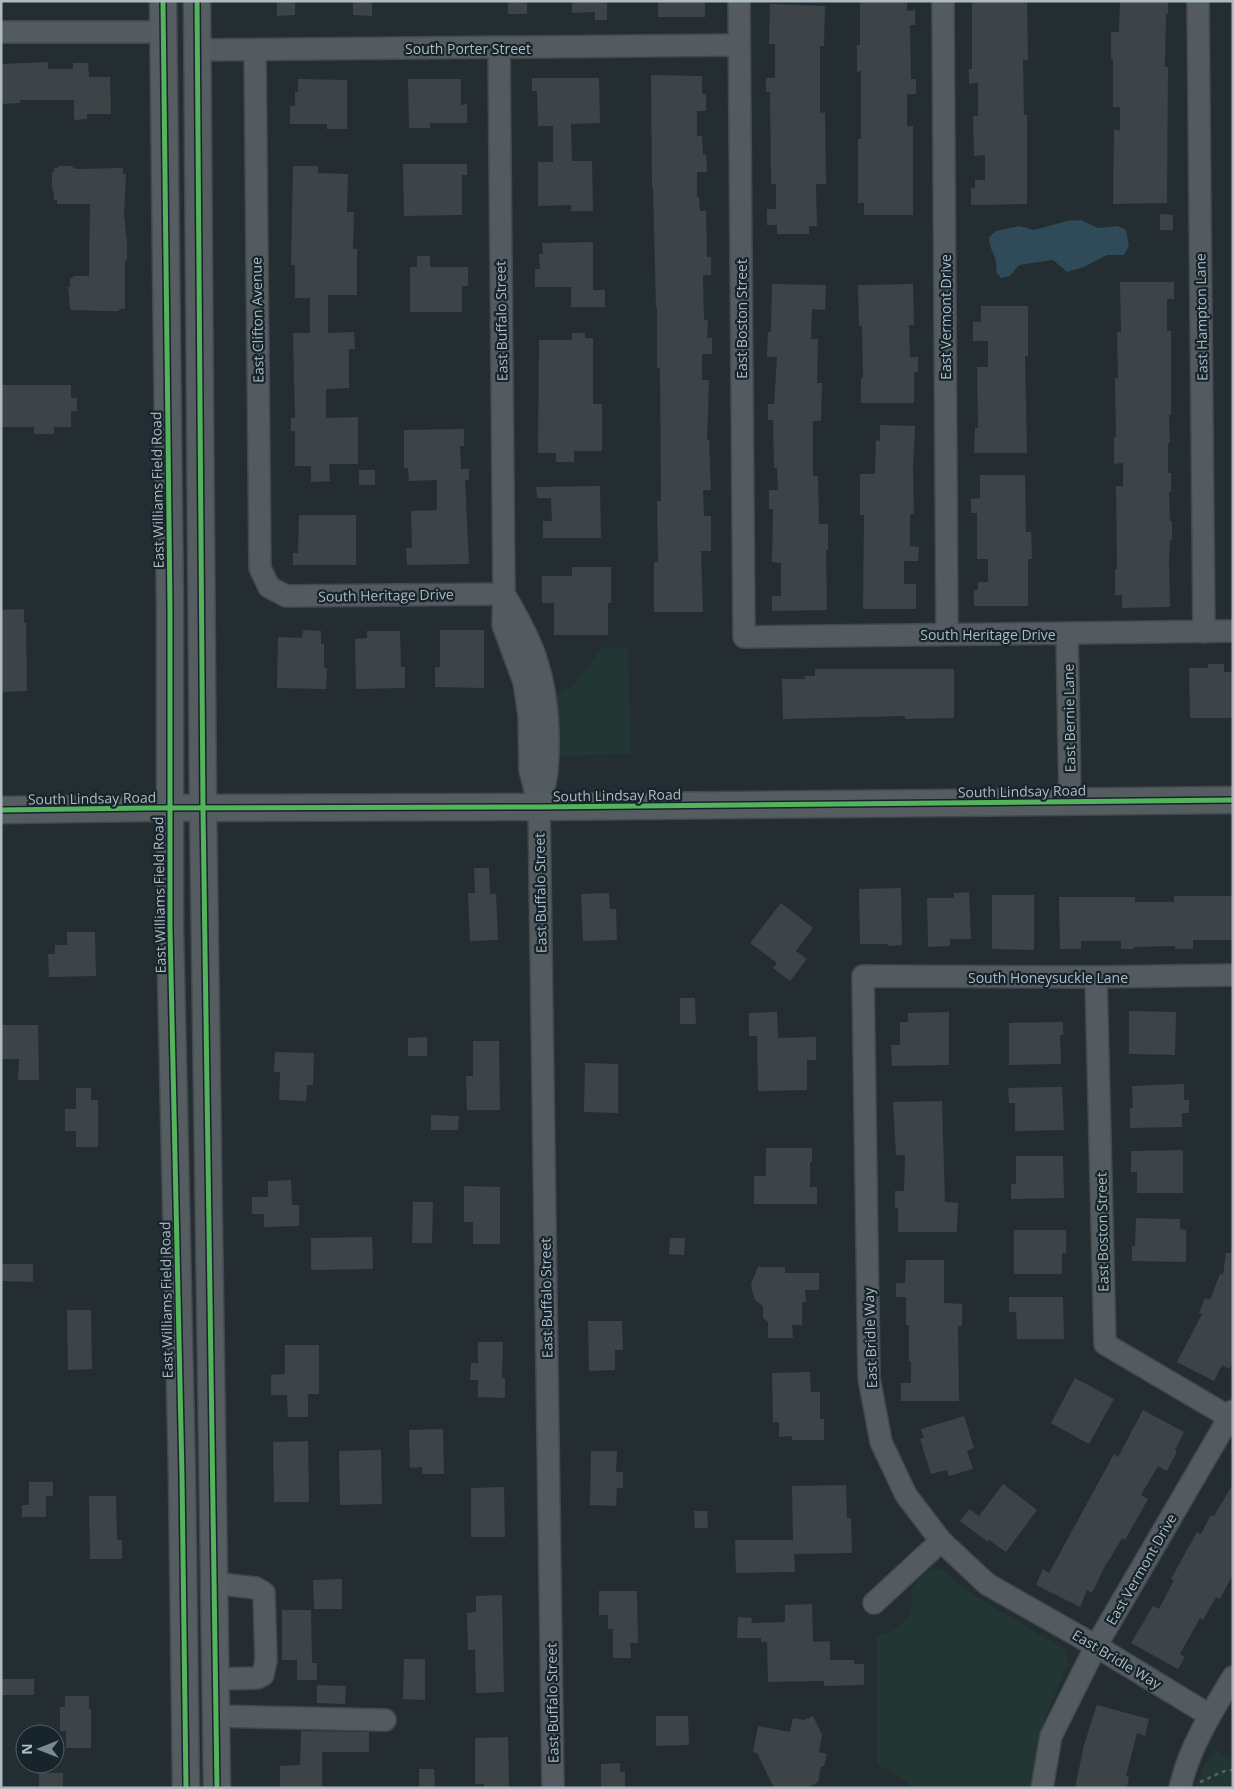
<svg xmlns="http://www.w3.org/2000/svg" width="1234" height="1789" font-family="'Open Sans',sans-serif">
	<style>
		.green { fill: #223734 }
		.water { fill: #2f4a58 }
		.building { fill: #3c4447 }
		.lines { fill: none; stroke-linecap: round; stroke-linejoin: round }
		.minor-casing { stroke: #42484c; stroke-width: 24 }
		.major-casing { stroke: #41494e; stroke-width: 29 }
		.path { stroke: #566062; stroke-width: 2.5; stroke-dasharray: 4 4; stroke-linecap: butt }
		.minor { stroke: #535b60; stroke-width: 21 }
		.major { stroke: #565d61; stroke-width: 26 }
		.cycleway-casing { stroke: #18242b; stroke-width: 8 }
		.cycleway { stroke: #56b35d; stroke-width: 5 }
		.labels { text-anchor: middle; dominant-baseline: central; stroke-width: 4.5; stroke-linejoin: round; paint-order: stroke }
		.street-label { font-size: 14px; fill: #acbbc4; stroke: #18242b }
	</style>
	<rect width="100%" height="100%" fill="#242d31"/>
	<g class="green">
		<polygon points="628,647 631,754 557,756 555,694 574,685 602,648"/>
		<path d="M 930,1569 L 942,1570 L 967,1591 L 1065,1650 L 1068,1663 L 1053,1698 L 1041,1731 L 1030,1788 L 911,1788 C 901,1775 893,1770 877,1765 L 877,1635 C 896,1633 910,1622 912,1602 C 912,1598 910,1595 912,1590 C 914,1582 924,1575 930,1569 Z"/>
		<polygon points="1215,1750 1233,1760 1233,1788 1197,1788 1203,1767"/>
	</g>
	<path class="water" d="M 1081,220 L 1098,228 L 1117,226 L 1126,230 L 1129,246 L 1124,255 L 1107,255 L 1084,267 L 1067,272 L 1053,260 L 1019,265 L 1010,276 L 1001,278 L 996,272 C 999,257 989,252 989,237 L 996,231 L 1019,226 L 1034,230 L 1067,221 Z"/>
	<g class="building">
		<polygon points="277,1 295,1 295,15 277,16"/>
		<polygon points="353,1 372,1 372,16 353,15"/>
		<rect x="508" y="1" width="19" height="13"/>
		<polygon points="572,1 607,1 607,20 595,20 595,12 572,13"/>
		<rect x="658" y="1" width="47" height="16"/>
		<polygon points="860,1 907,1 907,11 915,10 915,25 910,25 911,79 916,79 916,94 907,94 907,126 913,126 913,215 864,215 864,203 858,203 858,139 861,139 861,71 857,72 857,45 860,45"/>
		<polygon points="972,1 1027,1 1028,60 1023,60 1024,115 1027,115 1027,204 971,205 971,188 975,188 975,180 985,180 985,155 974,156 973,116 978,116 978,83 969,84 969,69 972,69"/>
		<polygon points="1120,1 1168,1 1168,14 1166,14 1165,67 1168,67 1167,203 1113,204 1114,130 1120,130 1120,107 1113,107 1113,59 1111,59 1111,32 1119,32"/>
		<polygon points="770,4 825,6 824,46 820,46 820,113 825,112 826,184 816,184 817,226 809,226 809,234 777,234 777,225 767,225 767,209 776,209 776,184 771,184 770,92 766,92 766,78 775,78 775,44 769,44"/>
		<polygon points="48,62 48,69 73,69 73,63 88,63 89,77 110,77 111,114 87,114 87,119 74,120 74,100 20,100 20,103 1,104 1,64"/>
		<polygon points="651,75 702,76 702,94 706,94 706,111 697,111 697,136 702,136 703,155 706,155 707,172 697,172 697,197 699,197 700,211 706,211 707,257 711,257 711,275 703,275 704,320 708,320 707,338 712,338 712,354 702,354 702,380 709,380 707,440 709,440 711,490 703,490 704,516 711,516 711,551 701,551 703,612 654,612 654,562 658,562 657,501 661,501 660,368 657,368 657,308 656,308 653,187 652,187"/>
		<polygon points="532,78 599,78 600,123 571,124 572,161 592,161 593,211 571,211 571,205 538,206 538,162 553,162 553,126 538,126 537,91 532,91"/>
		<polygon points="298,79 347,80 347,129 327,129 327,124 290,124 290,106 295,106 295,92 298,92"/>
		<polygon points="408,79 461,79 461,105 467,104 467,123 430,123 430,128 409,128"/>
		<polygon points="403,164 467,164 467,175 462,175 462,215 404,216"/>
		<polygon points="58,166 71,166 76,169 123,168 123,174 126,174 124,214 127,243 127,260 125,261 125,309 119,309 119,311 106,311 72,310 70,308 68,287 70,287 70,278 73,278 73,276 89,276 90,204 57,204 57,200 54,200 54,192 53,192 52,186 52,172 54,172 54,168 58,168"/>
		<polygon points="293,166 318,166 318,173 348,174 347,212 354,212 353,249 357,249 357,295 328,295 328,333 354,332 355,349 349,349 349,388 326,389 326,418 358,417 358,464 329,464 330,481 311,482 311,466 295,466 295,431 291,431 291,418 295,418 293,333 310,333 310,298 295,298 295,265 291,265"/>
		<polygon points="1160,214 1173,215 1173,230 1160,230"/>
		<polygon points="593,242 593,290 605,290 605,307 571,307 571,287 535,287 535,269 540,269 539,254 543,254 542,243"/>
		<polygon points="417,256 430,256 430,267 468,267 468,286 462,286 462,312 410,312 410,267 417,267"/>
		<polygon points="1120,282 1174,282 1174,299 1167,299 1167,331 1171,331 1171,415 1169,415 1170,443 1168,443 1168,473 1171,473 1171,492 1169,492 1170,521 1172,521 1172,540 1170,540 1169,560 1170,607 1122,608 1122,595 1115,595 1115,569 1117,569 1116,486 1123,486 1123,463 1114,464 1114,437 1116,437 1115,378 1118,378 1117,332 1121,332"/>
		<polygon points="772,284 826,285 825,310 812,309 811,339 818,339 817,383 822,383 821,421 813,421 813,476 818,476 819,524 828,524 828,550 826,550 827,610 772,611 772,596 781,596 781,563 772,562 773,509 769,509 769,490 778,490 777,468 774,468 773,420 768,420 768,404 774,404 777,357 767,357 768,332 771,332"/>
		<polygon points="913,284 914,325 909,325 910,357 918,357 918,372 914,372 914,403 861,403 861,378 863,378 862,326 859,326 858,285"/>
		<polygon points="981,306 1028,306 1028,356 1025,356 1027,453 974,453 975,428 978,428 977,367 988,367 988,341 973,341 973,322 981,322"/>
		<polygon points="572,333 585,333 585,338 593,338 593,404 602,404 602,451 574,451 574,462 556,462 556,453 538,453 539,340 572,340"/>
		<polygon points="1,385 71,385 71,398 77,398 77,411 71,411 71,427 54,427 54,434 34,434 34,427 1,427"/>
		<polygon points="880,425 915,426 913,469 914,514 910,514 910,546 919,547 918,561 904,561 904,584 916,584 916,609 863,609 864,515 860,515 860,474 875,474 876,440 880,441"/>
		<polygon points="464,429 464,446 460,446 461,469 469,469 469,480 465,480 469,564 407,565 406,548 412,548 411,511 437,510 437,480 409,481 408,468 404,468 404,430"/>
		<rect x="359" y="470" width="16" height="15"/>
		<polygon points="980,475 1025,475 1026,532 1031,532 1032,559 1028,559 1028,606 974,606 974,590 978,590 978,582 988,582 988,559 977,559 977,513 971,513 971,499 980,498"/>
		<polygon points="600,486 601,538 543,538 543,521 552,521 551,498 537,498 536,487"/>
		<polygon points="299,515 356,515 356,565 293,565 293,553 298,553"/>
		<polygon points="572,567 611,567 611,603 608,603 608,635 554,635 554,603 542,603 542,576 572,576"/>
		<polygon points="24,609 24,623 26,623 27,691 1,692 1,610"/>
		<polygon points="303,630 321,631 321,644 324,644 324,668 327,668 326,689 277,688 278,637 302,638"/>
		<polygon points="440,630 484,630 484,688 435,687 435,667 440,667"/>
		<polygon points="367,631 400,631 401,667 405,667 405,688 356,689 355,639 367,638"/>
		<polygon points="1208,664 1224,664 1224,672 1233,672 1233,718 1190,718 1189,668 1208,668"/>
		<polygon points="815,669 954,669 954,718 905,719 905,716 783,719 782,679 805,679 805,676 815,676"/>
		<polygon points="474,868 489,868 490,894 496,894 498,940 470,941 468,893 475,893"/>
		<polygon points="901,888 902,945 888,946 888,944 860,944 859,889"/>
		<polygon points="969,892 971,939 950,939 950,946 928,947 927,898 954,898 954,893"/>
		<polygon points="609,893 610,909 616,909 617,940 583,941 581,894"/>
		<polygon points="992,895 1034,895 1034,950 992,949"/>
		<polygon points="1174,896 1233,896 1233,940 1193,940 1193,949 1175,949 1175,946 1134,947 1134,949 1121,949 1121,941 1081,941 1081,949 1060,949 1059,897 1135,897 1135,902 1174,902"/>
		<polygon points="781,903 813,928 796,951 807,959 790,981 773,968 777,963 750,943"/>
		<polygon points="67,932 95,932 96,976 49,977 48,954 55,954 55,945 67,945"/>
		<polygon points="680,998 695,998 696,1024 680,1024"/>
		<polygon points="1129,1011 1176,1012 1175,1055 1129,1054"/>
		<polygon points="777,1012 778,1038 816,1037 816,1060 807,1060 807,1090 758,1091 757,1036 749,1036 749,1013"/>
		<polygon points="949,1012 949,1065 892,1066 891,1045 900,1045 900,1022 908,1022 908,1013"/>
		<polygon points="1063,1022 1063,1035 1060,1035 1061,1064 1009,1065 1009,1023"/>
		<polygon points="1,1025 38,1025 39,1080 18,1080 19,1059 1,1059"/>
		<polygon points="427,1037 427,1056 408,1056 408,1038"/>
		<polygon points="473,1041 499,1041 500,1110 467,1110 466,1076 473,1076"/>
		<polygon points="275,1052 314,1053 313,1085 307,1085 306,1101 279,1100 280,1072 274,1072"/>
		<polygon points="585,1063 618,1064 618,1113 584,1112"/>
		<polygon points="1184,1084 1184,1100 1189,1100 1189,1113 1182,1113 1182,1127 1130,1128 1130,1108 1133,1108 1132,1086"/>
		<polygon points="1062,1087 1064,1130 1015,1131 1015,1103 1009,1103 1008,1088"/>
		<polygon points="76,1088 91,1088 91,1100 98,1100 98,1147 76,1147 76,1131 65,1131 65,1109 76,1109"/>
		<polygon points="942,1101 945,1202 958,1203 957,1232 898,1232 898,1208 895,1208 895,1191 904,1191 905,1155 896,1155 893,1102"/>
		<polygon points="431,1115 459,1116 458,1130 431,1130"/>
		<polygon points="766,1148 812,1148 812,1162 810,1162 810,1187 817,1187 817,1204 754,1204 754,1176 766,1176"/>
		<polygon points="1183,1150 1183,1193 1137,1193 1137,1172 1131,1172 1131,1151"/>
		<polygon points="1016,1156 1063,1156 1064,1198 1011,1199 1011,1184 1016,1184"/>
		<polygon points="291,1180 292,1205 299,1205 299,1226 264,1227 264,1214 252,1214 252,1197 268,1197 268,1181"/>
		<polygon points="464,1186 500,1187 500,1244 473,1244 473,1222 464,1222"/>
		<polygon points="413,1202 433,1202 432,1243 412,1243"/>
		<polygon points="1136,1218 1180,1219 1180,1229 1186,1230 1186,1262 1132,1261 1132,1246 1135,1246"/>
		<polygon points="1014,1230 1066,1230 1066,1253 1062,1253 1062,1274 1014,1274"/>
		<polygon points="372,1237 373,1269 311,1270 311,1238"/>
		<polygon points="670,1238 685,1238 684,1255 669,1254"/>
		<polygon points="1226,1253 1233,1253 1233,1361 1229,1369 1222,1365 1214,1381 1177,1362 1202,1314 1199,1313 1205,1298 1210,1300 1220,1274 1223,1275"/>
		<polygon points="906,1260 944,1260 944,1303 962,1304 962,1326 958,1326 959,1401 901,1401 901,1383 911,1383 911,1361 909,1361 909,1325 906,1325 906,1297 896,1297 896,1283 905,1283"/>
		<polygon points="2,1264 33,1264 33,1282 2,1281"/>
		<polygon points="758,1267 785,1267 785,1273 819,1273 819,1290 805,1290 806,1302 802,1302 802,1325 792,1325 793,1338 768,1338 768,1322 763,1318 763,1306 755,1300 752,1290 751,1284"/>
		<polygon points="1009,1297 1063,1297 1064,1339 1017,1339 1016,1312 1009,1312"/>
		<polygon points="67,1310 91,1310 92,1369 68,1370"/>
		<polygon points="588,1321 622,1321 623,1350 615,1350 615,1370 589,1371"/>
		<polygon points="478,1342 503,1342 502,1378 505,1378 505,1398 478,1397 478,1380 470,1380 471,1363 478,1363"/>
		<polygon points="285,1345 319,1345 319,1394 308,1394 308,1417 288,1417 287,1395 271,1395 271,1375 285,1374"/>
		<polygon points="810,1372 811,1392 820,1392 820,1419 824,1419 824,1440 792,1440 792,1436 779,1437 779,1422 773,1422 772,1373"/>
		<polygon points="1075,1378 1114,1399 1089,1444 1051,1423"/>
		<polygon points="1143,1410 1184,1432 1175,1450 1177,1451 1167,1471 1158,1466 1141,1495 1148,1499 1125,1540 1122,1538 1108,1562 1107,1562 1092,1593 1087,1590 1080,1607 1036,1585 1043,1569 1049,1573 1114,1454 1118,1457"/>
		<polygon points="964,1416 974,1448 967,1451 973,1469 949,1476 947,1470 931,1474 920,1439 924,1438 921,1429"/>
		<polygon points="443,1429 444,1474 422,1474 422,1467 410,1468 409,1430"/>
		<polygon points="308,1441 309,1502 274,1502 273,1442"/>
		<polygon points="381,1450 382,1504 340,1505 339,1451"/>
		<polygon points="591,1451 617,1451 616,1472 623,1472 623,1488 617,1488 616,1506 590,1505"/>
		<polygon points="29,1482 53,1482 53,1496 46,1496 46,1517 22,1517 22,1505 29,1505"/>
		<polygon points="1003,1484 1037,1510 1006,1552 989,1540 988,1542 960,1521 969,1509 979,1516"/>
		<polygon points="1233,1484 1233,1574 1220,1599 1216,1597 1203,1620 1200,1618 1180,1654 1185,1657 1178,1669 1131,1643 1153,1606 1159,1609 1174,1580 1171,1579 1197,1532 1201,1534 1211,1515 1214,1516"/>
		<polygon points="846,1485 847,1518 851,1518 852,1553 794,1554 795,1572 736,1573 735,1540 793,1540 792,1486"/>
		<polygon points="504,1487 505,1537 471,1537 471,1488"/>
		<polygon points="89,1496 116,1496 117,1540 122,1540 122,1559 90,1559"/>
		<polygon points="694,1511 707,1511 708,1528 695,1528"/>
		<polygon points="342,1579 342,1609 314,1609 313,1580"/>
		<polygon points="599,1591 637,1591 638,1643 630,1643 631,1658 613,1658 613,1629 608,1629 608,1615 599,1615"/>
		<polygon points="502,1595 504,1692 476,1693 475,1650 468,1650 467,1613 476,1612 476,1596"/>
		<polygon points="812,1604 813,1642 830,1641 830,1660 854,1660 854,1664 864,1664 864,1685 824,1686 824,1681 768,1682 767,1642 761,1642 761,1638 737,1638 738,1617 752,1618 751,1623 785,1622 785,1605"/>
		<polygon points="282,1610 311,1610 312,1663 317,1663 317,1680 297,1680 297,1660 282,1660"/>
		<polygon points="404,1659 425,1659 425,1700 403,1699"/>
		<rect x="1" y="1679" width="33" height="16"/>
		<polygon points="317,1685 346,1686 345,1704 317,1703"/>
		<polygon points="65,1696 89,1696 89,1709 91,1709 91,1748 66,1748 66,1731 60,1731 60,1707 65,1707"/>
		<polygon points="1097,1705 1149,1719 1145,1736 1137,1733 1126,1776 1129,1777 1127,1788 1075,1788 1084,1745"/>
		<polygon points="656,1716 688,1716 689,1745 656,1746"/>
		<polygon points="813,1716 822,1735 819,1752 827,1754 824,1766 821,1766 818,1782 811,1786 810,1788 774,1788 757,1753 753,1752 758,1726 790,1732 793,1718 804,1720"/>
		<polygon points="301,1731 369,1732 369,1752 322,1752 322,1788 280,1788 280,1766 300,1765"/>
		<polygon points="508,1737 509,1788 484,1788 484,1784 475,1784 475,1738"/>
		<polygon points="620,1763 620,1772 625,1772 625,1788 601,1788 601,1764"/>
		<polygon points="419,1769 434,1769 435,1788 419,1788"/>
		<rect x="39" y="1773" width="24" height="15"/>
	</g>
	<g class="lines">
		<g class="minor-casing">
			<g id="minor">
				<polyline points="739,1 744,637 1233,631"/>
				<polyline points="943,1 947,634"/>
				<polyline points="1198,1 1204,632"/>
				<polyline points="1,32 163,32"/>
				<polyline points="499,48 504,594 503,625 524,682 529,715 530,770 538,802"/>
				<polyline points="197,50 739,45"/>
				<polyline points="255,50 260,568 269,587 286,596 504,594"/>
				<path d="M 504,594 C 516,614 527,634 535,656 C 547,691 550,732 547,770 C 546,782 542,795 539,807 L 553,1788"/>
				<polyline points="1067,634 1070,801"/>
				<polyline points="1096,977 1105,1344 1229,1417"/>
				<polyline points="214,1583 256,1588 264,1593 266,1660 263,1675 257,1678 216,1679"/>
				<polyline points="874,1603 941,1541"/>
				<polyline points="1209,1715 1096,1646 987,1584 941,1541 906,1495 881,1442 869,1378 863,976 1096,977 1233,975"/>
				<polyline points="216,1716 385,1720"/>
				<polyline points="1042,1788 1051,1736 1096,1646 1233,1411"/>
				<path d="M 1180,1788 C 1189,1748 1212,1711 1233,1677"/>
			</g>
		</g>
		<g class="major-casing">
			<g id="major">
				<polyline points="163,1 170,609 170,929 182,1476 186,1788"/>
				<polyline points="197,1 203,808 217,1788"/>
				<polyline points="1,810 148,808 539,807 1233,800"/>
			</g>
		</g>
		<path class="path" d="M 1200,1782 C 1211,1778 1221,1770 1233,1770"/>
		<use href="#minor" class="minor"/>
		<use href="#major" class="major"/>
		<g class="cycleway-casing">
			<g id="cycleway">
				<polyline points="163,1 170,609 170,929 182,1476 186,1788"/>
				<polyline points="197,1 203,808 217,1788"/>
				<polyline points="1,810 148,808 539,807 1233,800"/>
			</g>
		</g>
		<use href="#cycleway" class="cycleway"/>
	</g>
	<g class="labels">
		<g class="street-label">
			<text x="468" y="48">South Porter Street</text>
			<text transform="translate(945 317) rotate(-90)">East Vermont Drive</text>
			<text transform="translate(1201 317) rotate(-91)">East Hampton Lane</text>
			<text transform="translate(741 319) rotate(-90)">East Boston Street</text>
			<text transform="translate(257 320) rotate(-91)">East Clifton Avenue</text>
			<text transform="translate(501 321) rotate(-91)">East Buffalo Street</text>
			<text transform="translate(157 490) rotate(-91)">East Williams Field Road</text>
			<text transform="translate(386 595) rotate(-1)">South Heritage Drive</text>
			<text x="988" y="634">South Heritage Drive</text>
			<text transform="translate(1069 718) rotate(-91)">East Bernie Lane</text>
			<text transform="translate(1022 791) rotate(-1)">South Lindsay Road</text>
			<text transform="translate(617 795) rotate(-1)">South Lindsay Road</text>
			<text transform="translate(92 798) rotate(-1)">South Lindsay Road</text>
			<text transform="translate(540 893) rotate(-91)">East Buffalo Street</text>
			<text transform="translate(159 895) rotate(-91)">East Williams Field Road</text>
			<text x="1048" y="977">South Honeysuckle Lane</text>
			<text transform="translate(1102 1232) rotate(-91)">East Boston Street</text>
			<text transform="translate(546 1298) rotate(-91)">East Buffalo Street</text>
			<text transform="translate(166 1300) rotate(-91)">East Williams Field Road</text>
			<text transform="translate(870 1338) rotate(-92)">East Bridle Way</text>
			<text transform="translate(1141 1569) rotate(-60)">East Vermont Drive</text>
			<text transform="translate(1117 1659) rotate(31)">East Bridle Way</text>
			<text transform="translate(552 1703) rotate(-91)">East Buffalo Street</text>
		</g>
	</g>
	<rect width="1234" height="1789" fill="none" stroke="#acbbc4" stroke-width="5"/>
	<g transform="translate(40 1749) rotate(270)"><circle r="24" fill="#18242b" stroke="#536068"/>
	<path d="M0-4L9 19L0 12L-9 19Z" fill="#7c8991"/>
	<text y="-8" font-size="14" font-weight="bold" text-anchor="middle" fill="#acbbc4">N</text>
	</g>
</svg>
